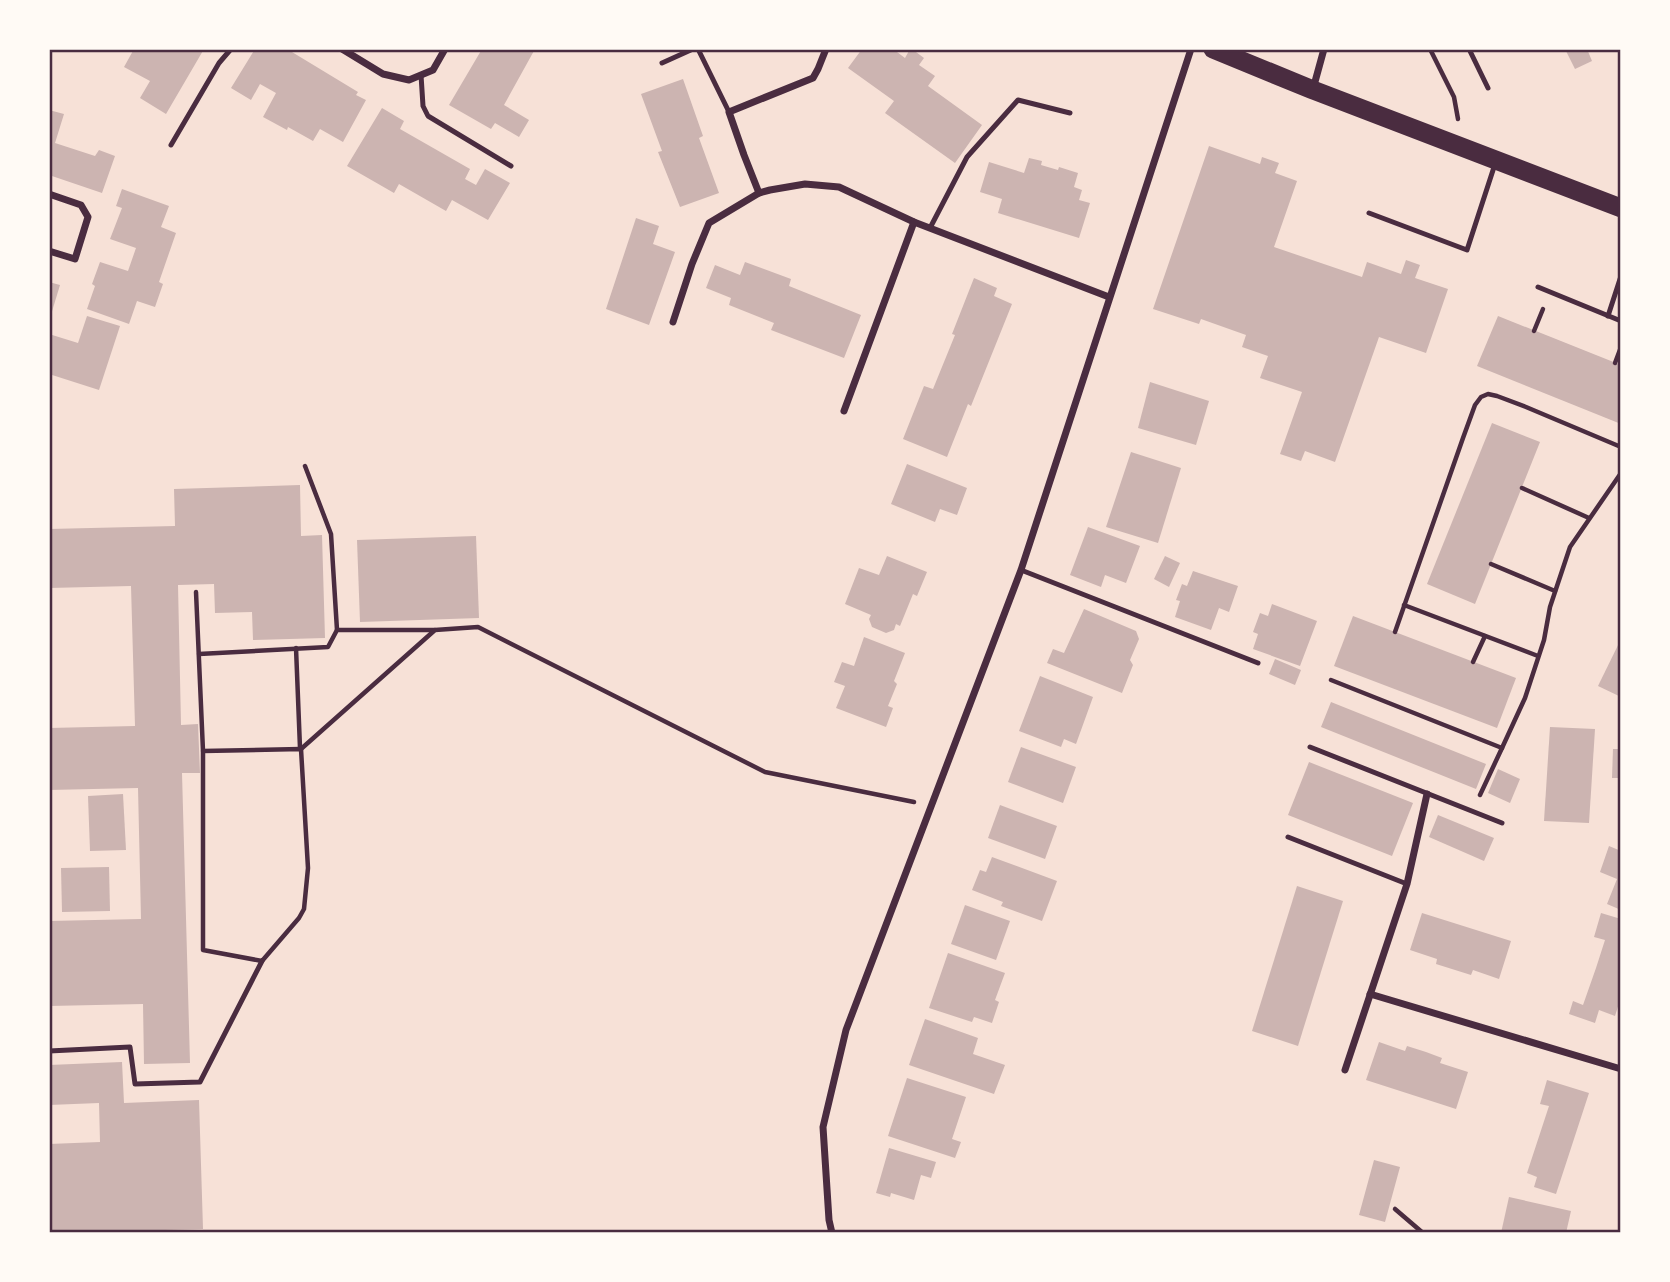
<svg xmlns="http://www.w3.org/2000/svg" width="1670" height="1282" font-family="'Golos Text',sans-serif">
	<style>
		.building { fill: #ccb4b1 }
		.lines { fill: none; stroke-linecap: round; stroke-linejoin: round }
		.path { stroke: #4a2c40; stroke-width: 4.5 }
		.service { stroke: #4a2c40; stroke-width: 5 }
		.minor { stroke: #4a2c40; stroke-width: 7 }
		.trunk { stroke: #4a2c40; stroke-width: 19 }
		.neatline { fill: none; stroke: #4a2c40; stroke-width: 2.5 }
	</style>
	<rect width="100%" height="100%" fill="#f7e1d7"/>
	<g class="building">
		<polygon points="134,49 145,50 146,49 204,49 166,114 140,98 150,81 124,67"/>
		<polygon points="255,49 287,49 358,92 356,95 366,100 343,142 320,129 313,141 288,127 287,130 263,117 276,93 260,84 251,100 231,88"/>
		<polygon points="482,49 535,49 504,105 529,120 519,137 495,123 491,129 449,105"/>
		<polygon points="862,49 893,49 905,58 910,49 912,49 924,58 919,65 935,76 928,86 982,125 955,163 885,113 894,101 848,68"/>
		<polygon points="1565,49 1587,49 1592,61 1575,69"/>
		<polygon points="683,79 703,136 699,138 719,193 680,207 658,152 662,151 641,94"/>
		<polygon points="382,108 404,121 400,129 470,169 465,179 476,185 485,169 510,183 488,220 452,200 446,211 399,184 394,193 347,166"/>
		<polygon points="49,110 64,114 55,143 95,156 99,150 115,156 102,193 49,175"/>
		<polygon points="1209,146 1260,164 1262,157 1279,163 1275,173 1297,181 1274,247 1362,277 1367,262 1401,274 1406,260 1420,265 1415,278 1448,289 1426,353 1379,337 1335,462 1305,451 1301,461 1280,454 1302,392 1260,378 1268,356 1242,347 1246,335 1201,319 1199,324 1153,309"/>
		<polygon points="1029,158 1042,161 1041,165 1058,170 1059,167 1078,173 1074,187 1082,190 1079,200 1090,203 1079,238 998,213 1002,199 980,192 989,162 1024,173"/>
		<polygon points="122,189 169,206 161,227 176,233 159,282 163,284 155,307 137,301 129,324 87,309 95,286 92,284 100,262 128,271 136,248 110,239 122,208 116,206"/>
		<polygon points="636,218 659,226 653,244 675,252 649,325 606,309"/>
		<polygon points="745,262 791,279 789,286 861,315 844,358 771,330 774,323 729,305 731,298 706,288 715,265 740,275"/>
		<polygon points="974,278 997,288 994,296 1012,304 971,406 968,404 947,457 903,439 924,386 933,389 955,335 952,334"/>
		<polygon points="49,282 60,285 50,318 49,318"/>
		<polygon points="87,316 120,326 99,390 49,374 49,334 78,343"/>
		<polygon points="1498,316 1621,365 1621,424 1477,366"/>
		<polygon points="1150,382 1209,401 1196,445 1138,428"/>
		<polygon points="1492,423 1540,442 1475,604 1427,584"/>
		<polygon points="1131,452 1181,468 1158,543 1106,527"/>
		<polygon points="907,464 967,488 957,515 940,509 935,522 891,504"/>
		<polygon points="300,485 301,536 322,535 325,638 253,640 252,612 215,613 214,584 178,585 181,725 198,724 200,773 182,773 190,1063 144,1064 143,1004 49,1006 49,921 141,919 138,788 49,790 49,728 135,726 131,586 49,588 49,529 175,526 174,489"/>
		<polygon points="1088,527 1140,546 1126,583 1105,575 1101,587 1070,575"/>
		<polygon points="476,536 479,618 360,622 357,540"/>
		<polygon points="887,556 927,572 917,596 913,594 900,626 896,624 894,630 886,633 872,627 869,619 871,615 845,604 859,568 879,575"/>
		<polygon points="1165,556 1180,563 1169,587 1154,579"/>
		<polygon points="1193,571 1238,586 1229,612 1219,608 1211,630 1175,617 1180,601 1176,600 1182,584 1187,586"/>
		<polygon points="1272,604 1317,621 1300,666 1253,649 1258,634 1253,632 1260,613 1268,616"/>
		<polygon points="1084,609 1136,631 1139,639 1130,660 1133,665 1122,693 1047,663 1053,649 1064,653"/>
		<polygon points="1353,616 1516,678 1497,728 1334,666"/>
		<polygon points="864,637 905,653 894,681 897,684 888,706 893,708 886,727 836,708 845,686 834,682 842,662 854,666"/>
		<polygon points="1621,639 1621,697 1598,686"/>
		<polygon points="1275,659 1301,670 1295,685 1269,674"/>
		<polygon points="1040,676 1093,697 1076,744 1064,739 1061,747 1019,731"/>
		<polygon points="1331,702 1486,764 1476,789 1321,727"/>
		<polygon points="1550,727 1595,729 1589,823 1544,821"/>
		<polygon points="1021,747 1076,767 1063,803 1008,782"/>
		<polygon points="1613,749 1621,749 1621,778 1612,778"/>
		<polygon points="1309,762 1413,803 1392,856 1288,815"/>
		<polygon points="1498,769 1520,779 1510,803 1488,793"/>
		<polygon points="123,794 126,850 90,851 88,796"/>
		<polygon points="1000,805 1057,826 1045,859 988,838"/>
		<polygon points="1438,815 1494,838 1484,861 1429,837"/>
		<polygon points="1609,846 1621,851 1621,910 1607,904 1617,879 1600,872"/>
		<polygon points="992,857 1057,881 1042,921 1001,906 1003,902 972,890 980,870 986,872"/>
		<polygon points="109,867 110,911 62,912 61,868"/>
		<polygon points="1297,886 1343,901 1298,1046 1252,1031"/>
		<polygon points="965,905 1010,921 996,960 951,944"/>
		<polygon points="1422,913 1511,941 1499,979 1473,970 1471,975 1436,964 1437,959 1410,950"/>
		<polygon points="1601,913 1621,919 1621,997 1615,1016 1599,1010 1595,1023 1569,1014 1573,1001 1583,1005 1596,968 1605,940 1594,937"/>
		<polygon points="948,953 1005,973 995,1000 999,1002 992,1023 974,1017 972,1022 929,1008"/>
		<polygon points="925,1019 978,1038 973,1054 1005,1065 994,1094 909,1065"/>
		<polygon points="1379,1042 1405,1051 1407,1046 1426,1052 1442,1058 1440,1063 1468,1072 1456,1109 1366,1080"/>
		<polygon points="122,1062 124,1103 199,1100 203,1229 52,1233 49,1144 100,1142 99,1103 49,1105 49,1065"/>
		<polygon points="907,1078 966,1097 952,1139 961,1142 955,1158 888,1136"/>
		<polygon points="1547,1080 1589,1093 1556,1194 1534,1187 1537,1177 1527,1173 1549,1106 1540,1104"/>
		<polygon points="889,1148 936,1162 931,1178 921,1175 914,1200 891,1193 890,1197 876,1193"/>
		<polygon points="1374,1160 1400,1167 1385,1222 1359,1215"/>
		<polygon points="1509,1197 1571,1211 1566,1233 1501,1233"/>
	</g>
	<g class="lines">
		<g class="path">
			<polyline points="1430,49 1454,97 1458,119"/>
			<polyline points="1534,331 1543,309"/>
			<polyline points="1615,363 1621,347"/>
			<polyline points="305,466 331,534 337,630"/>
			<polyline points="1522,488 1589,518"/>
			<polyline points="1491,564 1555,591"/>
			<polyline points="196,592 203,751"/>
			<polyline points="1404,605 1538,656"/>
			<polyline points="1395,632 1463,438 1475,405 1481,397 1488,394 1497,396 1526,407 1621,447"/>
			<polyline points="296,648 300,748"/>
			<polyline points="199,654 328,647 337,630 435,630"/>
			<polyline points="1473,662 1485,636"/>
			<polyline points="1331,680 1502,748 1525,698 1544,640 1550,607 1570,547 1621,473"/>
			<polyline points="301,749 435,630 478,627 765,772 914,802"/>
			<polygon points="301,749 308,868 304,909 299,918 262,961 203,950 203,751"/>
			<polyline points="1480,795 1502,748"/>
			<polyline points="1395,1209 1423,1233"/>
		</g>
		<g class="service">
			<polyline points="698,49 729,112"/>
			<polyline points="1469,49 1488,88"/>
			<polyline points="662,63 693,49"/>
			<polyline points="421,75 423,106 428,116 511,166"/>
			<polyline points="171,145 219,63 231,49"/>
			<polyline points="1369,213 1467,250 1495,164"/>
			<polyline points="930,228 967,157 1018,100 1070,113"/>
			<polyline points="1538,287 1621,321"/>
			<polyline points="1608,316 1621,276"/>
			<polyline points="1021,570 1258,663"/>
			<polyline points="1310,747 1502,823"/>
			<polyline points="1288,837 1407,884"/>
			<polyline points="49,1051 130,1047 135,1084 200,1082 262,961"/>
		</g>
		<g class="minor">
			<polyline points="342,49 383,74 409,80 433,70 445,49"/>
			<polyline points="1313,89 1324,49"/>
			<polyline points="759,193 744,155 729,112 813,78 818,69 826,49"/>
			<polyline points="49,194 81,205 88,217 75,259 49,251"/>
			<polyline points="673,322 692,264 709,223 759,193 770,190 805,184 839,187 914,222 1109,297"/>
			<polyline points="844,411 914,222"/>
			<polyline points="1370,994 1621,1069"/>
			<polyline points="1345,1070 1407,884 1427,794"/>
			<polyline points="832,1233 829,1220 823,1127 846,1030 1021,570 1191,49"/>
		</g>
		<polyline class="trunk" points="1213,49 1313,90 1621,208"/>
	</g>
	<rect width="1670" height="1282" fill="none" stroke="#fffaf5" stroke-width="102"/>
	<rect x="51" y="51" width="1568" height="1180" class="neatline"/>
</svg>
